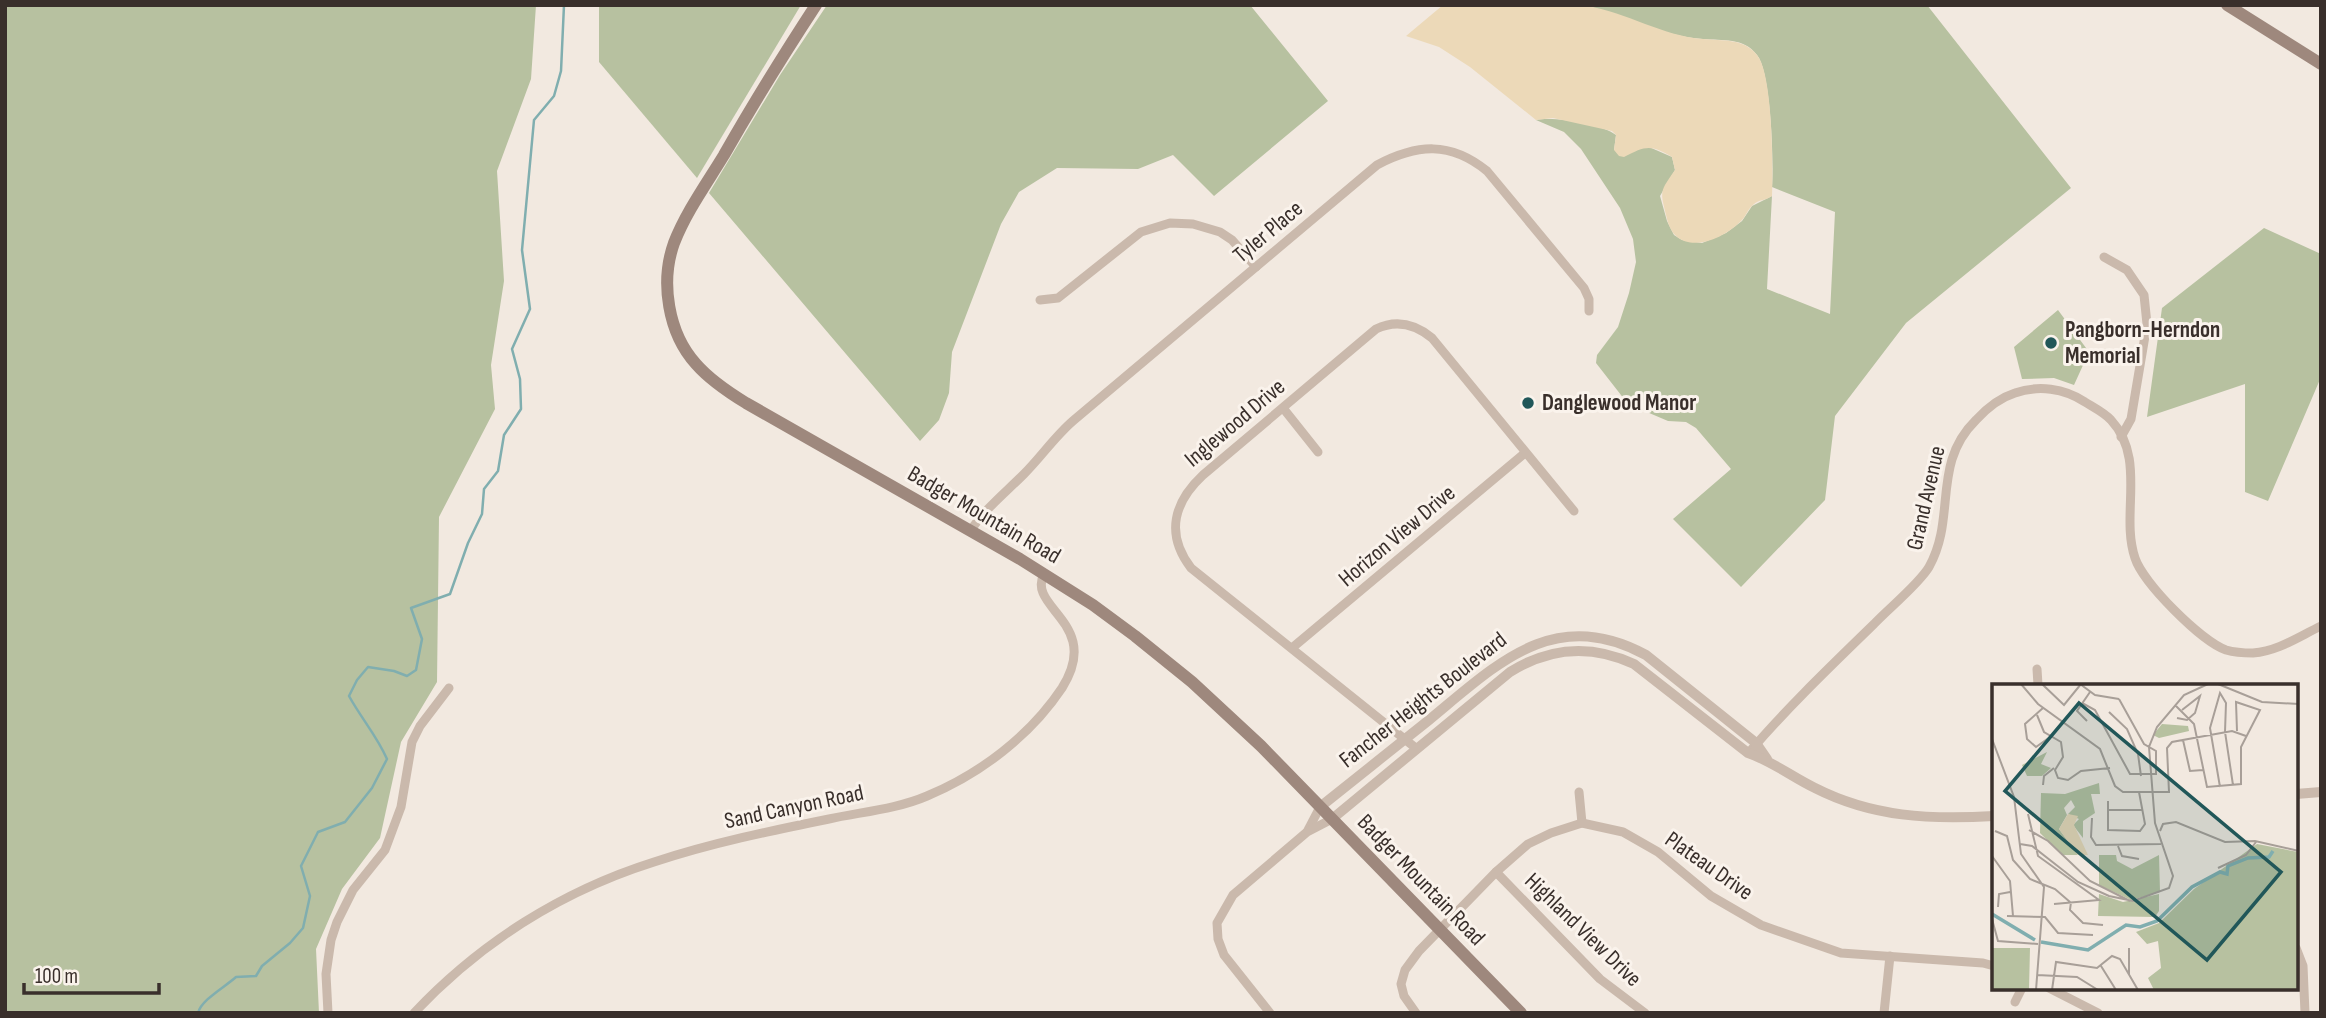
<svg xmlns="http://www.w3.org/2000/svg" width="2326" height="1018" font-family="'Sofia Sans Condensed',sans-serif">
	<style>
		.green { fill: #b7c1a0 }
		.sand { fill: #ecd9b8 }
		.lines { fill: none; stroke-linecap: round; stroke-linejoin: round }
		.stream { stroke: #80aeaf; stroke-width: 2.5 }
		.minor { stroke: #cab9ac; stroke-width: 9 }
		.tertiary { stroke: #cab9ac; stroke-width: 10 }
		.secondary { stroke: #9e887d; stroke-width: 12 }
		.poi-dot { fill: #215759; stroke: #faf3ec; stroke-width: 2.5 }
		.labels { text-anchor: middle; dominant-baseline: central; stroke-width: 6; stroke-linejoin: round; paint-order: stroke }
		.street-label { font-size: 23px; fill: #392f2b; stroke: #faf3ec }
		.poi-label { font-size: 23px; font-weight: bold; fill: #392f2b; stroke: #faf3ec; text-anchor: start }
		.inset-river { fill: none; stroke: #80aeaf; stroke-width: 3.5 }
		.inset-road { fill: none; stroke: #a89f98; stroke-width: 2 }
		.view { fill: #215759; fill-opacity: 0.15; stroke: #215759; stroke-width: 3.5 }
		.inset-edge { fill: none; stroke: #392f2b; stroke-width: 3.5 }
	</style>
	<rect width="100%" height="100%" fill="#f2e9e0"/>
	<g class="green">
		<polygon points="5,5 536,5 531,79 497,171 504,281 491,365 495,409 439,517 437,682 401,742 380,838 342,889 316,949 319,1013 5,1013"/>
		<polygon points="599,5 801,5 697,178 599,62"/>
		<polygon points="827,5 1250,5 1328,101 1214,196 1173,155 1138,169 1057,168 1019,192 1001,224 952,352 949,393 939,420 920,441 709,193 780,75"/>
		<path d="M 1585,5 L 1927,5 L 2071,188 L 1906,323 L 1835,416 L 1825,500 L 1741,587 L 1673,519 L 1731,469 L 1696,428 L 1686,422 L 1668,421 L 1628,404 L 1596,363 L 1597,355 L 1618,327 L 1629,293 L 1636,262 L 1633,239 L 1620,208 L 1581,149 L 1564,132 L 1536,120 C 1553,116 1603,124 1616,135 L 1614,150 L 1649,147 L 1672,157 L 1675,170 L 1660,196 L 1667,221 L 1674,235 L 1682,240 L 1702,243 L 1726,233 L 1742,221 L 1752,206 L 1772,196 L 1767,289 L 1830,314 L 1835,212 L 1772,187 C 1774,164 1771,71 1757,55 C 1744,37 1722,41 1703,39 C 1662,36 1624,16 1585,5 Z"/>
		<polygon points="2264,228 2321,254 2321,377 2268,501 2245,492 2245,384 2147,417 2162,308"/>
		<polygon points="2058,310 2089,352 2074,385 2054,378 2022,379 2014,347"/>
	</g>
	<path class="sand" d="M 1443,5 C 1475,5 1507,5 1539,5 C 1554,5 1571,3 1586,6 C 1627,12 1662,36 1703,39 C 1722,41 1744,38 1757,55 C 1773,74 1773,169 1772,196 C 1765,201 1759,199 1753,205 C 1747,210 1746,217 1740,222 C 1719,243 1676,257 1667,219 C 1660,190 1659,193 1675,170 L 1672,157 C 1651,144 1645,146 1624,157 L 1619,156 L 1614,150 L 1616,135 L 1612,131 L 1553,118 L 1536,120 L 1470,67 L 1439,47 L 1406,36 Z"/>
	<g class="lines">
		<path class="stream" d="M 198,1013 C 201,1000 225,987 236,977 L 256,976 L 262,966 L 290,943 L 303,928 L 310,896 L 301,866 L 318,832 L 345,822 L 372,788 L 387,759 C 377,736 361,718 349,696 L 357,680 L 368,667 L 394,671 L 407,676 L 416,670 L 422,639 L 411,608 L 450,594 L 468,543 L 482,514 L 484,489 L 498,471 L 504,435 L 521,409 L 520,379 L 512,349 L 530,309 L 522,250 L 534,120 L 554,96 L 561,71 L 564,5"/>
		<g class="minor">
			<polyline points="2104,257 2127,270 2144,295 2147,324 2131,419 2121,437"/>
			<polyline points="1040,300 1058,298 1141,232 1170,223 1193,224 1220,232 1232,240 1256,267"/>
			<polyline points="1283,408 1318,452"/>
			<path d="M 970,531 C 986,508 1005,493 1024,474 C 1042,456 1055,436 1074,420 L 1377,165 C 1417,144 1450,141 1487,171 L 1584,288 L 1589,299 L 1589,311"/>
			<polyline points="1292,648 1525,453"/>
			<polyline points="2037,669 2038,685"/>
			<path d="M 1417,749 L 1191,568 C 1165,534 1174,502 1203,475 L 1376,329 C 1397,319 1415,324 1432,338 L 1574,511"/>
			<path d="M 1752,749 C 1790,705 1832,665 1874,624 C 1888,609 1919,584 1929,567 C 1957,517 1931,464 1976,420 C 1987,408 1999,398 2015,393 C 2038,385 2064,388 2085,402 C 2093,407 2105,413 2111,420 C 2147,459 2120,514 2135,558 C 2143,583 2201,641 2226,650 C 2233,652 2245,653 2253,653 C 2278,651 2298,637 2321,626"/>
			<polyline points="1579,792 1582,823"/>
			<polyline points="1308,830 1320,807"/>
			<polyline points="1496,872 1600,979 1645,1013"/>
			<polyline points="2296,948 2303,966 2305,1013"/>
			<polyline points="2049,988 2098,1013"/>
			<polyline points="2015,1002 2022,988"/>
			<polyline points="328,1013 326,974 331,940 337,922 353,890 385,850 401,807 412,742 420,726 449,688"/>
			<path d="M 414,1013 C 480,943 562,891 654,862 C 711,843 770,831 829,819 C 861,812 897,809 927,796 C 980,774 1030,736 1062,688 C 1103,623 1026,608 1044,574"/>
			<polyline points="1270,1013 1224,955 1218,939 1217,923 1233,895 1307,832 1332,819"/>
			<polyline points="1416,1013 1404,996 1401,984 1405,970 1419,951 1496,872 1528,844 1551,833 1582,823 1623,832 1658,852 1711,896 1761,925 1841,953 1983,963 1994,966"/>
			<polyline points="1884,1013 1890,956"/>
		</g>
		<g class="tertiary">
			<polyline points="2296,794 2321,792"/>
			<path d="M 1320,807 C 1356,778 1393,749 1429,720 C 1497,664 1554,605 1646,655 L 1756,743 L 1767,759"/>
			<path d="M 1332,819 L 1510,672 C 1550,647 1591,644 1634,664 L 1748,753 C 1772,761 1792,777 1815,788 C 1872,817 1930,820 1994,816"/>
		</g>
		<g class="secondary">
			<path d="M 816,5 C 784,54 753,104 724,155 C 707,183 686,212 674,243 C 660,282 668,333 696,364 C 710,380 728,392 746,403 L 1020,559 L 1093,605 L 1135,636 L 1192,682 L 1261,746 L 1521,1013"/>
			<polyline points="2227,5 2321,64"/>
		</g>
	</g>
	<g class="poi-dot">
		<circle cx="2051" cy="343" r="7"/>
		<circle cx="1528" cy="403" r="7"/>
	</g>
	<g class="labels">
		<g class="street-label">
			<text transform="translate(1268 232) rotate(-40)">Tyler Place</text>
			<text transform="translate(1235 423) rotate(-40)">Inglewood Drive</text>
			<text transform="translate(1926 498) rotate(-77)">Grand Avenue</text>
			<text transform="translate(984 515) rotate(30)">Badger Mountain Road</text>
			<text transform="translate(1397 536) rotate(-40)">Horizon View Drive</text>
			<text transform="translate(1423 700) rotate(-38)">Fancher Heights Boulevard</text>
			<text transform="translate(794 807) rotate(-12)">Sand Canyon Road</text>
			<text transform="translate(1709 866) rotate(35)">Plateau Drive</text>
			<text transform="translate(1421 880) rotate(46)">Badger Mountain Road</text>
			<text transform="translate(1583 930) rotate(44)">Highland View Drive</text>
		</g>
		<g class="poi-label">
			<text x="2065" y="330">Pangborn-Herndon<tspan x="2065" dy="26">Memorial</tspan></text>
			<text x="1542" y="403">Danglewood Manor</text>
		</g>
	</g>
	<g transform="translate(1992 684)">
		<rect width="306" height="306" fill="#f2e9e0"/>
		<path d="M 170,40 L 196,42 L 197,47 L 167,54 L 161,51 ZM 55,68 L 49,80 L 59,84 L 50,92 L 35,92 L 30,81 ZM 107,99 L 108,110 L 99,110 L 103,129 L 91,137 L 91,154 L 81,141 L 87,135 L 76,130 L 83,123 L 79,116 L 72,124 L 75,131 L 67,145 L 86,171 L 70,171 L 48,149 L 49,109 L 73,110 ZM 265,160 L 306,168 L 306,306 L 162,306 L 156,294 L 169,284 L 166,257 L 155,260 L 144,248 L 167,239 L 202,205 ZM 107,171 L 124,171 L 125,177 L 140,185 L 167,171 L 168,208 L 139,216 L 107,201 ZM 107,210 L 131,218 L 167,210 L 167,227 L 163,233 L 106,232 ZM 0,264 L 38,264 L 37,306 L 0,306 Z" fill="#b7c1a0"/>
		<path d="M 76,130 L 86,132 L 82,141 L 96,171 L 86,171 L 67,145 Z" fill="#ecd9b8"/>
		<path class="inset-river" d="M 0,230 L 43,256M 49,258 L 96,266 L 134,241 L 148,243 L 165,237 L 200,203 L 228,188 L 235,190 L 236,182 L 256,174 L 277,173 L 281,167"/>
		<path class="inset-road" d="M 29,0 L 46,20 L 108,65 L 123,102 L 131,108 L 177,108 L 175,64 L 180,58 L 240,47 L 254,52M 50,0 L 72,21 L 89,0M 88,0 L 103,11 L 127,15M 226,0 L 270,18 L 307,20M 90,19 L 103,26 L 138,90 L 164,90 L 164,67 L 152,60 L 127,15M 183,21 L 202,40 L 215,103 L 249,100 L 249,63 L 268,26 L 244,18 L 245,47M 51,24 L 33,40 L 35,55 L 44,63 L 58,53M 117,28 L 135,45 L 146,70 L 149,92M 45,31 L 52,48 L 69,58 L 71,73 L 63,86 L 66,94 L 76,96 L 89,87 L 118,84M 185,34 L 195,36 L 203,29 L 208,12 L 190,26M 95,37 L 85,27 L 98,8M 0,55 L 22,113 L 29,170 L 52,203 L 44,306M 191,56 L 198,87 L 211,86M 51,101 L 52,92 L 62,84M 228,103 L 218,44 L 228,9 L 234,19 L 233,48 L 241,101M 116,117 L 116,146 L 148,147 L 153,140 L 147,108M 116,126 L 150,126M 36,130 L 46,172 L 107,216 L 62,220M 100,134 L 99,153 L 104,161 L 169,160M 37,146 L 56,157 L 98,197 L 138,217M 3,147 L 15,152 L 21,176 L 38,195 L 63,205 L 78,218M 168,147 L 171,140 L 184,138 L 233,158 L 263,157 L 307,167M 28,160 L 40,162 L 86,198 L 117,212 L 141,217 L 177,204 L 181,192 L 163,139 L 157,63 L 165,43 L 192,11 L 216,0M 126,162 L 130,172 L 147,175M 0,172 L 18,197 L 21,232M 226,184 L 254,171 L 264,158M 79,218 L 78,226 L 91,239 L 111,241M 6,223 L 7,210 L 18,208M 15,232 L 53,233 L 66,249 L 101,251M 0,235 L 6,257 L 46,260M 137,264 L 137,291M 109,282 L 124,306M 45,291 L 85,293 L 106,306M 60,306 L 64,278 L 105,284 L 120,272 L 128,275 L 146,306"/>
		<path class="view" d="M 87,19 L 289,188 L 215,276 L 13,107 Z"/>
		<rect width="306" height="306" class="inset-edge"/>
	</g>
	<rect width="2326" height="1018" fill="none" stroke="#392f2b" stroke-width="14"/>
	<path d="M24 983v10h135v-10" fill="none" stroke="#392f2b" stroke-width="3.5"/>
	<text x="35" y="983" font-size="21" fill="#392f2b" stroke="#faf3ec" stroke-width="5" paint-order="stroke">100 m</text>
</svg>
